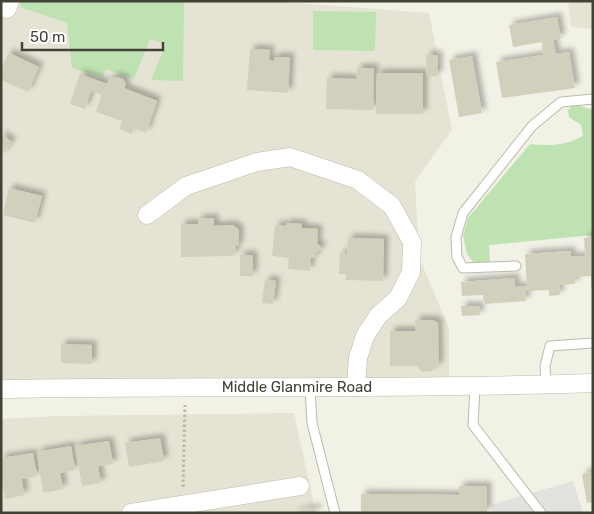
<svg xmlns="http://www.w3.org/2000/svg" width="594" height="514" font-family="Rubik,sans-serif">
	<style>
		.residential { fill: #e5e4d4 }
		.green { fill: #bee2b2 }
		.parking { fill: #e3e2de }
		.building { fill: #d2d0bc; filter: url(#shadow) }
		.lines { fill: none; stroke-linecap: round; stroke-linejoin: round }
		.lane-casing { stroke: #bcbba9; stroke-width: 11 }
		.street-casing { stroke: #bcbba9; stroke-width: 19 }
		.path { stroke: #bcba9c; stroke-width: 3; stroke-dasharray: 2.5 2.5; stroke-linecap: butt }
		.lane { stroke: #fff; stroke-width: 9 }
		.street { stroke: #fff; stroke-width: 18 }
		.labels { text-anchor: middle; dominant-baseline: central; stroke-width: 4; stroke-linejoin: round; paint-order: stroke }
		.street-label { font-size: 15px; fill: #434236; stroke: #fff }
	</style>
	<defs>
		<filter id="shadow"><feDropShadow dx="4.5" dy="-4.5" stdDeviation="2.5" flood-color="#0004"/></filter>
	</defs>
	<rect width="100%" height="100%" fill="#f1f1e6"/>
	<g class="residential">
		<polygon points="1,1 271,1 429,13 452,130 415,181 419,257 449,328 449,382 1,380"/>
		<polygon points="568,1 593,1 593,29 571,27"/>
		<polygon points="294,413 316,513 1,513 1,419 57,416"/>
	</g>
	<g class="green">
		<polygon points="21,1 184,1 183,81 151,80 166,44 150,39 134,79 106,69 103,77 72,68 67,23 20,7"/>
		<polygon points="313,11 376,12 375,51 313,50"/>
		<path d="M 574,104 L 593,110 L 593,235 L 489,245 L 490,263 L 474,263 L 467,254 L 463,235 L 468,218 L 530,144 C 550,146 565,146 583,136 L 581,125 L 569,117 L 568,110 Z"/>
	</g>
	<polygon class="parking" points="573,481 583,513 492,513 493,504"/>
	<g class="building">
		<polygon points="557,17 561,38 553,40 556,54 569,52 575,88 502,98 496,62 543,55 542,42 513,47 509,25"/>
		<polygon points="250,49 270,50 269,60 274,61 274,57 290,57 288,93 247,90"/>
		<polygon points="9,53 39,67 28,92 1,80 1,70"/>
		<polygon points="426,55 438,55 438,76 427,76"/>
		<polygon points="472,56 482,113 459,117 449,60"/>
		<polygon points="357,68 374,68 373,110 326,109 327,78 356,79"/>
		<polygon points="377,73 423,73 423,114 376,114"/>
		<polygon points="80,74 107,84 109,79 116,77 123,79 126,84 124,88 157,101 146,133 134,128 132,134 119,129 122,121 96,112 102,95 91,91 85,109 70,104"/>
		<polygon points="1,134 12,142 1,156"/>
		<polygon points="9,188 42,196 35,223 3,215"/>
		<polygon points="214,218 214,226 233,225 239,230 239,246 236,246 235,254 232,256 181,257 181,224 198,224 198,219"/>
		<polygon points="286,223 302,224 302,228 318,229 317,243 322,249 316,253 316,258 311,258 310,271 288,269 289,258 272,256 275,225 286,226"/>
		<polygon points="593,237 593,287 591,287 591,276 575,277 575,284 559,285 560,295 549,296 549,290 525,291 526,301 484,304 483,295 462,296 461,282 515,278 515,287 527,286 525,254 571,251 571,257 585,256 584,238"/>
		<polygon points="348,238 384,239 383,281 346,280 346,274 339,274 340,253 347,253"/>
		<rect x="240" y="255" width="13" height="21"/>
		<polygon points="265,280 276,281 273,304 262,303"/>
		<polygon points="461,306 479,306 480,315 462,316"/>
		<polygon points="415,320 433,320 438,323 439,365 431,371 422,372 417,366 390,366 390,331 416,331"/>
		<polygon points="61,344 92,345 92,364 61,363"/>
		<polygon points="160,438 164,461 129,467 125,443"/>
		<polygon points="109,441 113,464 98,466 101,483 82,486 75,446"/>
		<polygon points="71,446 75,470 60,473 63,489 43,493 37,452"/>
		<polygon points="33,453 37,476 22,479 24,495 5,499 1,474 1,458"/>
		<polygon points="593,472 593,502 587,503 582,474"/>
		<polygon points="459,486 487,486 487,513 361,513 361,494 459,495"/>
		<polygon points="316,508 317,513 293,513 293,512"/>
	</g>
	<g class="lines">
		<g class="lane-casing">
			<g id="lane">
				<polyline points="516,266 463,268 457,257 456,237 463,213 532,126 561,102 593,99"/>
				<polyline points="546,384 545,366 550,346 593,343"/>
				<polyline points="475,387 473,425 541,513"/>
				<polyline points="310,388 312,423 335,513"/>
			</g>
		</g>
		<g class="street-casing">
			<g id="street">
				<polyline points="1,6 7,9 10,1"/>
				<polyline points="147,215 186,186 257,162 290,157 358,180 392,206 412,242 411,272 398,298 378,316 365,336 358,358 356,387"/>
				<path d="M 1,389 C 198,385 396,390 593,383"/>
				<polyline points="131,513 300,486"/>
			</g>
		</g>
		<polyline class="path" points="183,487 185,405"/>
		<use href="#lane" class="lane"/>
		<use href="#street" class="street"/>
	</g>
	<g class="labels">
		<g class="street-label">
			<text x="297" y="387">Middle Glanmire Road</text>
		</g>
	</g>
	<rect width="594" height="514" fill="none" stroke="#434236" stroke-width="5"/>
	<path d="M22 42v8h141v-8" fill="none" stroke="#434236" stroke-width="2.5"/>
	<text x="30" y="42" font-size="15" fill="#434236" stroke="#ffffff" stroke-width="4" paint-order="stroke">50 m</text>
</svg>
